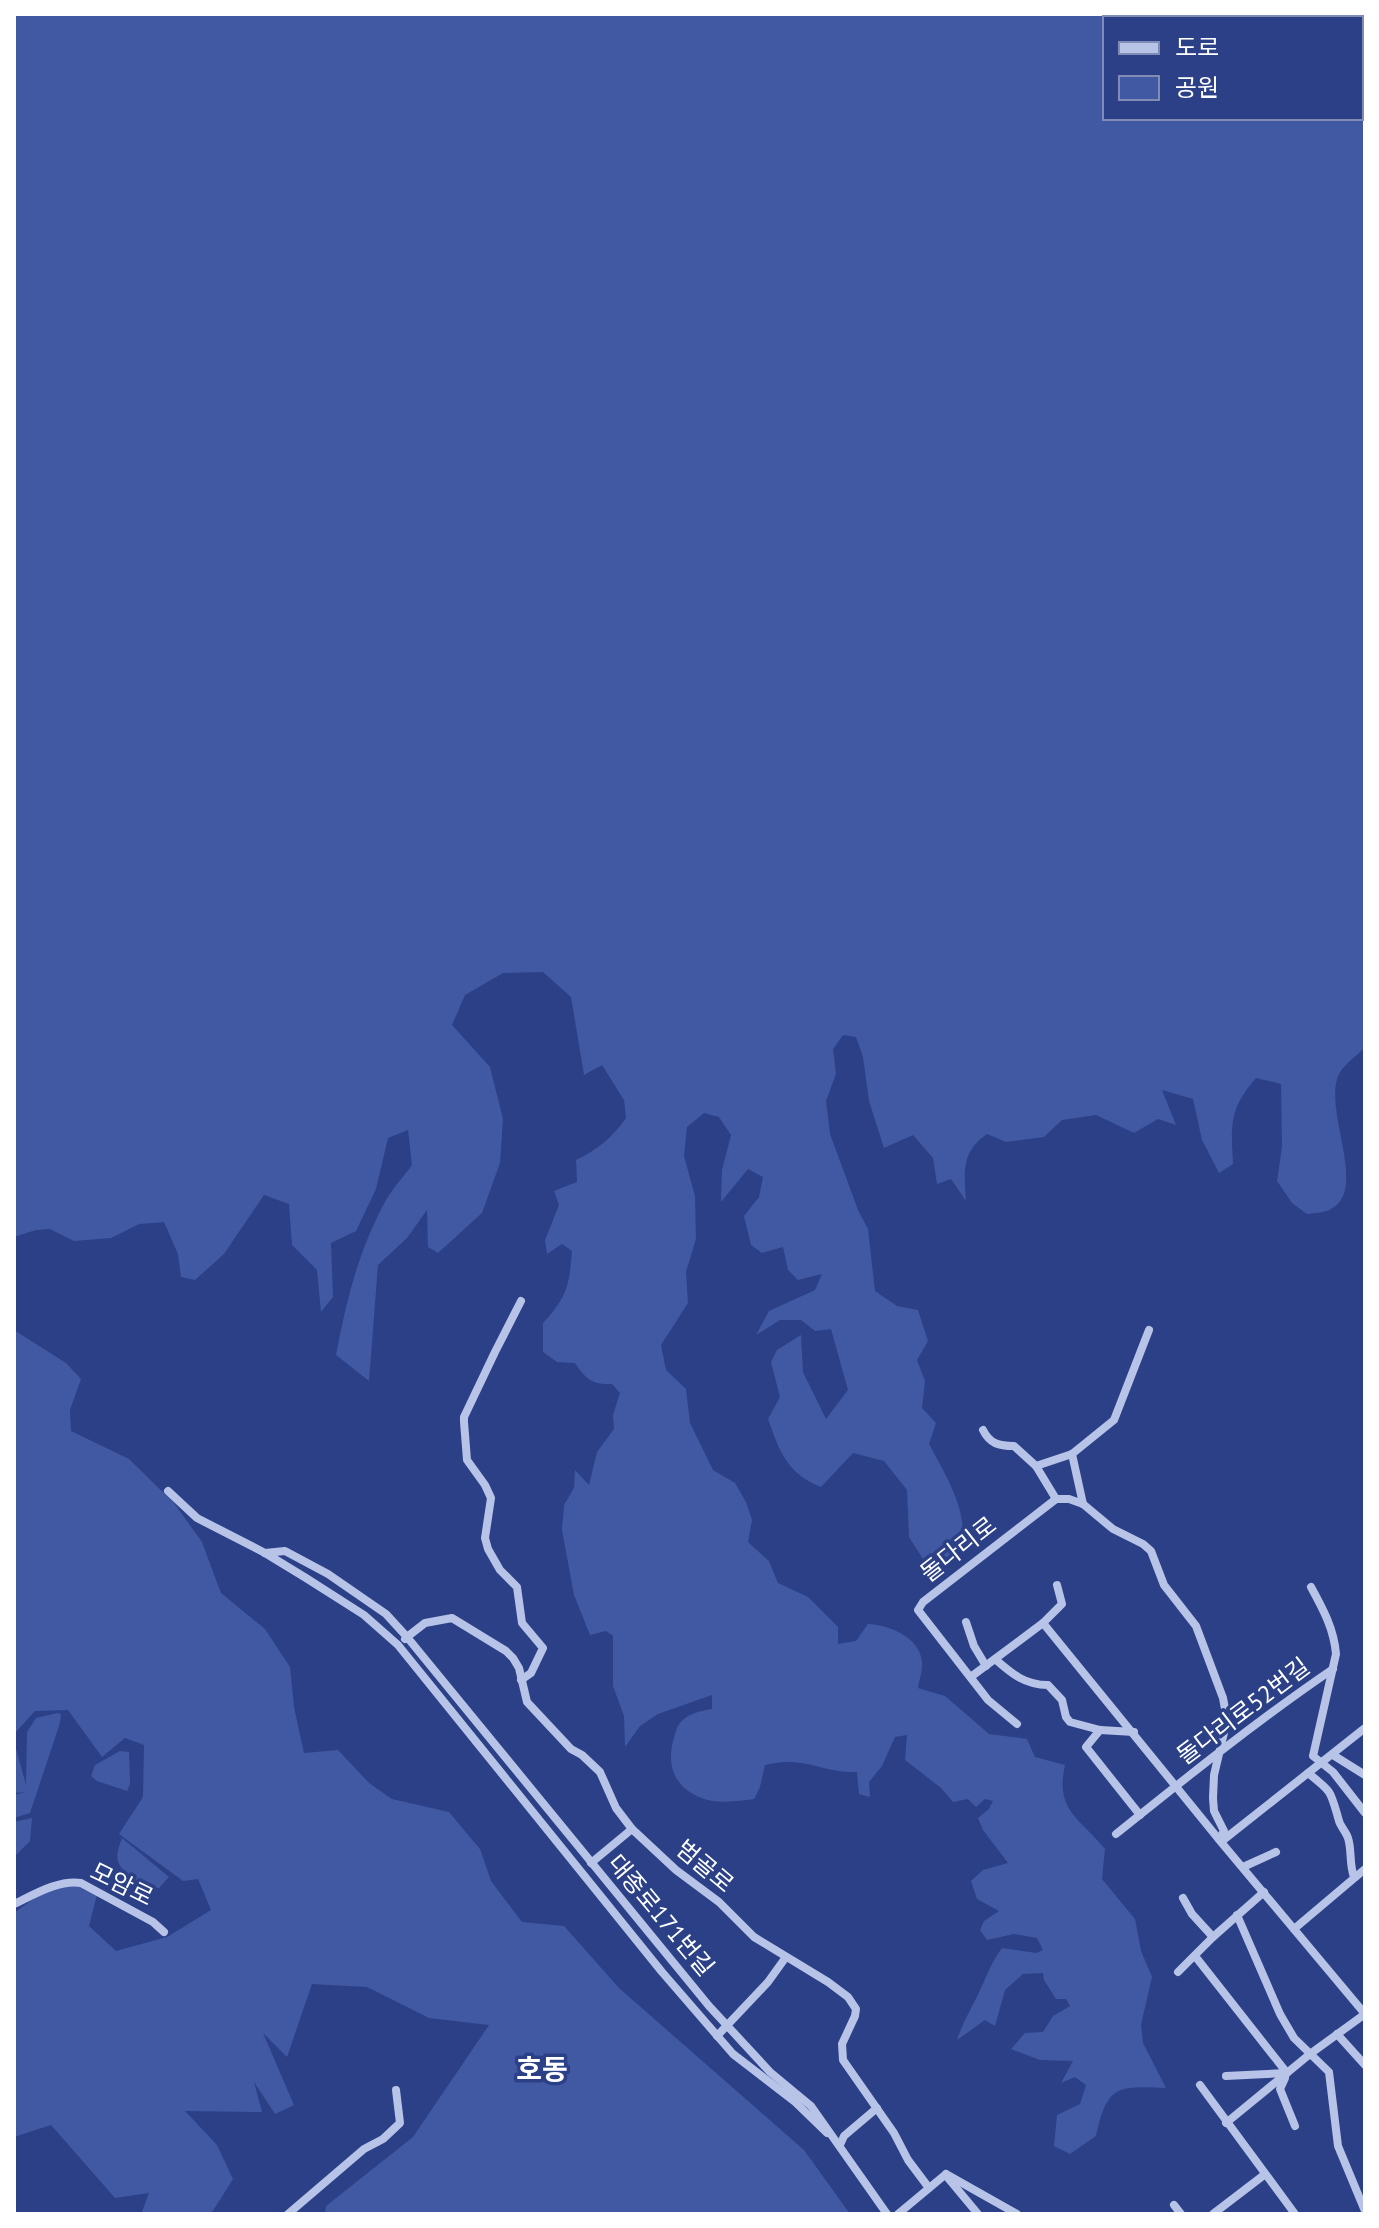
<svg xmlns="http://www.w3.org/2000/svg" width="1379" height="2228" font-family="'PT Sans','Noto Sans KR',sans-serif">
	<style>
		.green { fill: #4059a2; fill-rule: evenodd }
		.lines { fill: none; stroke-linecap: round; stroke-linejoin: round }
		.minor { stroke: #b7c3e7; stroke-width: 8 }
		.labels { text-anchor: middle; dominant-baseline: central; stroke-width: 7; stroke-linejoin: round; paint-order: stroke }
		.street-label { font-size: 24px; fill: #fff; stroke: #2b4086 }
		.quarter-label { font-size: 28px; font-weight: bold; fill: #fff; stroke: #2b4086 }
	</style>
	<rect width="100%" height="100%" fill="#2b4086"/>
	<g class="green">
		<path d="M 14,14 L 1365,14 L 1365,1047 C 1358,1055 1344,1064 1339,1074 C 1322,1109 1369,1189 1331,1209 C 1325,1213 1314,1213 1307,1214 L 1292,1203 L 1277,1181 L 1282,1147 L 1281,1084 L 1256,1078 C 1229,1109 1231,1125 1233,1164 L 1219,1173 L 1202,1140 L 1193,1099 L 1162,1090 L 1176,1125 L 1158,1119 L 1134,1133 L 1096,1115 L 1062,1120 L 1044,1137 L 1006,1142 L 987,1134 C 961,1152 964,1172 966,1201 L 951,1179 L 937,1184 L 933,1158 L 913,1135 L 884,1148 L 869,1101 L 863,1057 L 856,1037 L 843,1035 L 833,1049 L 836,1074 L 826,1101 L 830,1134 L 858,1210 L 868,1229 L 875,1291 L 897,1306 L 918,1310 L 928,1341 L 917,1360 L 925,1381 L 922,1408 L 936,1423 L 929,1444 C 943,1471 973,1517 959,1547 C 955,1555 948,1562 943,1568 L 930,1570 L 909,1537 L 907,1490 L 884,1461 L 853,1453 L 821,1487 C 787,1474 779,1450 768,1419 L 780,1397 L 771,1362 L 777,1350 L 801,1335 L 803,1372 L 826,1419 L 848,1390 L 831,1329 L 815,1331 L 801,1320 L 780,1320 L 756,1335 L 769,1311 L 815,1290 L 822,1274 L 798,1280 L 788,1270 L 783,1247 L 762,1253 L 751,1245 L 744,1216 L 759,1197 L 763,1177 L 748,1169 L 721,1202 L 722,1170 L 731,1135 L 719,1117 L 704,1113 L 687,1127 L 684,1156 L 695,1196 L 696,1239 L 686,1272 L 688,1303 L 661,1345 L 666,1370 L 686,1389 L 690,1423 L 713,1470 L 735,1483 L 746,1502 L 752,1520 L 748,1542 L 769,1561 L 778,1583 L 808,1597 L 838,1627 L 838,1644 L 856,1641 L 868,1624 C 889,1625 920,1637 922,1662 C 923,1670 919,1681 918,1688 L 945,1696 L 989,1734 L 1027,1739 L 1035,1757 L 1065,1765 C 1055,1811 1079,1817 1105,1849 L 1102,1879 L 1135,1919 L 1141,1951 L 1152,1977 L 1141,2025 L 1143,2043 L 1166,2088 C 1117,2086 1107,2085 1096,2136 L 1070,2154 L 1054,2146 L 1057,2115 L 1080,2104 L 1086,2085 L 1075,2077 L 1061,2083 L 1073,2061 L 1040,2060 L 1011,2049 L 1025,2033 L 1043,2032 L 1053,2016 L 1070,2006 L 1066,1999 L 1056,1999 L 1044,1980 L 1043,1973 L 1023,1974 L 1005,1990 L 995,2026 L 985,2020 L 957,2040 C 963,2021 973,2006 981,1988 C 988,1973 992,1961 1002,1948 L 1036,1953 L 1043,1950 L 1037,1938 L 1014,1934 L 987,1940 L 980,1930 L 984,1921 L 999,1911 L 977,1899 L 971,1881 L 983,1870 L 1008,1863 L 983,1830 L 978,1818 L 989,1809 L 993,1801 L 985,1799 L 976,1807 L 968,1799 L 953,1802 L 941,1788 L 905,1760 L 907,1735 L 895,1737 L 882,1766 L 869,1782 L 870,1797 L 859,1794 L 857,1772 C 821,1773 804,1755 765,1765 L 760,1787 L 754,1799 C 737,1801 716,1805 699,1797 C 674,1786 667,1766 673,1741 C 675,1736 676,1728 679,1724 C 688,1713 700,1711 712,1709 L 712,1695 L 658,1714 L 640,1726 L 625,1747 L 624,1716 L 613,1686 L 613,1636 L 606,1631 L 590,1635 L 574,1595 L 562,1530 L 564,1505 L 574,1488 L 575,1470 L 589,1485 L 597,1452 L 614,1429 L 613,1415 L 620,1393 L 612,1384 C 592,1385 586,1379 575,1363 L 557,1362 L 543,1352 L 543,1323 C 567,1297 569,1287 572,1251 L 562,1244 L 547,1254 L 545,1240 L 559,1205 L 554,1191 L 577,1182 L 576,1160 C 597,1150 612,1138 626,1118 L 624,1100 L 602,1065 L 584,1075 L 571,997 L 543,972 L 503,973 L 465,995 L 452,1025 L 490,1067 L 503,1119 L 500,1163 L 482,1213 L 438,1253 L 428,1247 L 427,1210 L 407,1238 L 378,1265 L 369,1381 L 336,1355 C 346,1301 359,1249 386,1200 C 393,1188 404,1176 412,1165 L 408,1130 L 388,1138 L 376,1189 L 356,1231 L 331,1243 L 333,1297 L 321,1312 L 317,1270 L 292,1245 L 289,1204 L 264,1195 L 224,1254 L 195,1280 L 181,1277 L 178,1254 L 164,1222 L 139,1224 L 111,1238 L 74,1241 L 50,1229 L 36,1230 L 14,1237 ZM 1361,18 L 1361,118 L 1105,118 L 1105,18 Z"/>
		<polygon points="14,1330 66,1363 81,1379 70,1410 71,1431 129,1459 174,1503 202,1542 221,1593 265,1629 290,1667 294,1707 304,1753 338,1750 369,1783 392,1799 449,1812 480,1849 491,1881 522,1922 564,1926 619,1988 804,2150 850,2214 325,2214 326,2206 413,2137 489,2025 429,2018 367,1987 312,1984 287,2057 263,2033 294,2105 275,2114 254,2082 262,2112 185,2111 217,2145 233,2179 211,2214 141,2214 149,2193 115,2198 51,2125 14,2137 14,1913 58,1881 98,1891 89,1926 116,1951 167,1937 211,1910 198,1879 183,1881 119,1834 143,1797 144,1745 125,1738 102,1757 68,1710 35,1711 14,1734"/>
		<polygon points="57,1713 61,1714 60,1723 30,1813 14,1818 14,1795 25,1792 14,1793 14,1741 26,1785 27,1732 36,1718"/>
		<polygon points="120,1751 129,1752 130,1784 127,1791 97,1781 91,1776 95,1765"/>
		<polygon points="32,1818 30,1841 14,1857 14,1822"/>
		<path d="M 122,1838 L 169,1877 L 159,1888 C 146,1889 126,1877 119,1864 C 115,1856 119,1846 122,1838 Z"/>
	</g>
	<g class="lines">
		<g class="minor">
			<path d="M 983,1430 C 990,1444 999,1446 1014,1446 L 1036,1466 L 1056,1499"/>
			<polyline points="1072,1454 1083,1504"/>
			<polyline points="1036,1466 1072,1454 1114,1420 1149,1330"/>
			<polyline points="168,1491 197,1518 265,1553 306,1578 364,1615 398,1645 662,1972 733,2054 794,2101 827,2133"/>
			<polyline points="1056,1499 1069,1499 1083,1504 1113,1529 1143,1544 1151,1551 1164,1585 1196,1626 1223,1698 1227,1720 1214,1775 1213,1798 1214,1811 1224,1831 1219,1839"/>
			<polyline points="265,1553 285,1551 328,1574 386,1614 407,1637 405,1639"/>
			<path d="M 1311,1587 C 1323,1609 1334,1629 1336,1654 L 1313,1756 L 1333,1772 L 1365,1813"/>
			<polyline points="966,1622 974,1646 986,1666"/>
			<polyline points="1043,1623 1221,1842 1365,2014"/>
			<path d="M 995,1659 C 1012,1674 1025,1685 1048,1685 L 1062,1700 L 1066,1717 L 1070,1722 L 1100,1730 L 1134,1732"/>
			<polyline points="972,1676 1043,1623 1062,1604 1057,1585"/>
			<polyline points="521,1680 531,1673 543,1648 522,1623 517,1587 500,1570 488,1549 485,1538 491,1498 485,1485 467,1460 464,1422 464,1417 495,1352 521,1301"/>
			<polyline points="1017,1724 988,1700 918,1610 923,1602 1056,1499"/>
			<polyline points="1100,1730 1086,1747 1140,1815"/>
			<polyline points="1333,1755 1365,1775"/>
			<path d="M 1308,1773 C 1333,1793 1330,1790 1339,1821 C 1341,1827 1346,1832 1348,1838 C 1352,1850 1349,1864 1354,1877"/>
			<path d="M 1116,1834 C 1187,1777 1258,1720 1333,1669"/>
			<polyline points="1222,1841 1365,1728"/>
			<polyline points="591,1863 632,1829"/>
			<polyline points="1243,1867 1276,1852"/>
			<polyline points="1183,1898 1192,1914 1213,1937"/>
			<path d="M 14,1904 C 33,1895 60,1879 81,1883 L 153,1922 L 164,1932"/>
			<polyline points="1237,1915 1280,2014 1294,2038 1329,2072 1338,2146 1365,2211"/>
			<polyline points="1294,1929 1365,1869"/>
			<polyline points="1195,1956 1287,2073"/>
			<polyline points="1178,1972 1213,1937 1264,1892"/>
			<polyline points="1337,2034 1365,2065"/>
			<polyline points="717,2036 768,1982 786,1957"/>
			<polyline points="1226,2076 1286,2073"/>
			<polyline points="1285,2078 1280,2089 1295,2126"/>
			<polyline points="1200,2085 1295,2214"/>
			<polyline points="1226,2123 1310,2054 1365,2014"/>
			<polyline points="840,2145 844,2136 877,2108"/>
			<polyline points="946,2174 1017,2214"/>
			<polyline points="948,2178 978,2214"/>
			<polyline points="1174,2205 1181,2214"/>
			<polyline points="288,2214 364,2149 383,2139 400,2123 396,2090"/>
			<polyline points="887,2214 811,2106 770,2072 709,2006 407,1637 425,1623 452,1618 506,1651 513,1658 519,1668 527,1702 571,1749 582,1755 600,1772 616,1808 632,1829 676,1870 719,1902 754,1937 828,1982 848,1997 856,2009 855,2016 842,2044 843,2060 894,2133 908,2160 929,2188"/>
			<polyline points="898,2214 946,2174"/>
			<polyline points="1213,2214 1264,2175"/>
		</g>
	</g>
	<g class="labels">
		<g class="street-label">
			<text transform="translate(958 1549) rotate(-38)">돌다리로</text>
			<text transform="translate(1243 1711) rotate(-37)">돌다리로52번길</text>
			<text transform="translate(705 1866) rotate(40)">범골로</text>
			<text transform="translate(122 1884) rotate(26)">모암로</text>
			<text transform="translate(661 1915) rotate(50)">대종로171번길</text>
		</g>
		<g class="quarter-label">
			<text x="542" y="2068">호동</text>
		</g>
	</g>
	<rect width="1379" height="2228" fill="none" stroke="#ffffff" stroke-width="32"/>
	<rect x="1103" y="16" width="260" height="104" fill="#2b4086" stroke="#808cb6" stroke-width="2"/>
	<rect x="1119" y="42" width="40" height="12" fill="#b7c3e7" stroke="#808cb6" stroke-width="2"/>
	<text x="1175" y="56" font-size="24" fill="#ffffff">도로</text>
	<rect x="1119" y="76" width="40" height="24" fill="#4059a2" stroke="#808cb6" stroke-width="2"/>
	<text x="1175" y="96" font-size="24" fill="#ffffff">공원</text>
</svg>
